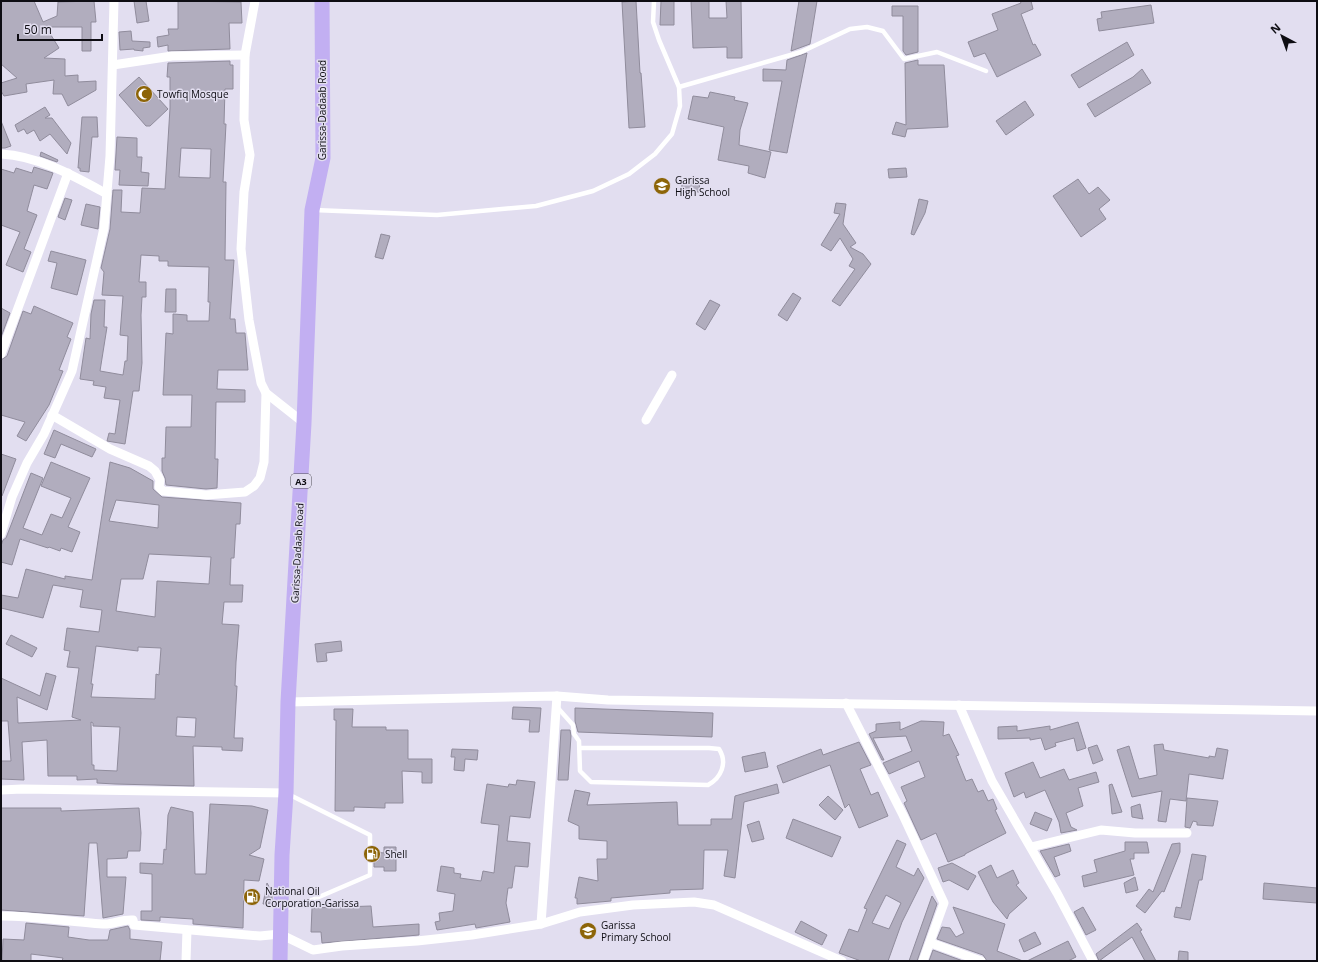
<svg xmlns="http://www.w3.org/2000/svg" width="1318" height="962" font-family="'Open Sans',sans-serif">
	<style>
		.building { fill: #b1adbe; stroke: #908c9c; fill-rule: evenodd }
		.lines { fill: none; stroke-linecap: round; stroke-linejoin: round }
		.service { stroke: #fff; stroke-width: 4.5 }
		.minor { stroke: #fff; stroke-width: 9 }
		.trunk { stroke: #c2aff2; stroke-width: 15 }
		.labels { text-anchor: middle; dominant-baseline: central; stroke-width: 3; stroke-linejoin: round; paint-order: stroke }
		.shield { fill: #e2def0; stroke: #4e4c55; stroke-width: 1 }
		.shield-label { font-size: 9px; font-weight: bold; fill: #0e0d13 }
		.poi-label { font-size: 10px; fill: #0e0d13; stroke: #e2def0; text-anchor: start }
		.street-label { font-size: 10px; fill: #0e0d13; stroke: #e2def0 }
	</style>
	<rect width="100%" height="100%" fill="#e2def0"/>
	<g class="building">
		<polygon points="1,1 34,1 43,22 57,16 58,2 94,1 96,22 91,22 91,51 82,51 82,27 46,27 59,48 44,58 65,59 65,76 78,75 78,82 96,81 96,90 68,106 62,94 53,94 54,80 26,84 27,92 4,96 1,91 1,83 17,78 1,64"/>
		<polygon points="134,1 146,1 149,21 137,23"/>
		<polygon points="178,1 241,2 242,23 229,23 230,49 168,51 168,45 158,47 157,37 169,35 168,29 178,29"/>
		<polygon points="636,1 640,73 641,73 645,127 629,128 622,2"/>
		<polygon points="661,1 674,1 674,25 660,25"/>
		<polygon points="691,1 709,1 709,18 727,18 726,1 741,1 742,58 727,58 727,47 693,48"/>
		<polygon points="799,1 817,1 810,44 791,51"/>
		<polygon points="1020,1 1031,1 1033,9 1021,14 1033,45 1035,44 1041,55 997,77 985,53 974,57 968,42 998,30 992,14 1021,3"/>
		<polygon points="1151,5 1154,23 1099,31 1097,19 1102,18 1101,12"/>
		<polygon points="892,6 918,6 918,52 906,55 903,51 903,16 892,16"/>
		<polygon points="131,31 132,41 150,42 150,47 143,48 143,51 134,50 134,49 120,50 119,32"/>
		<polygon points="1127,42 1134,55 1079,88 1071,75"/>
		<polygon points="807,53 787,153 769,150 782,81 763,81 763,69 786,70 787,60"/>
		<polygon points="918,60 918,65 944,65 948,127 907,129 905,137 892,134 896,122 906,125 905,63"/>
		<path d="M 230,61 L 230,65 L 233,65 L 233,89 L 225,89 L 224,124 L 226,124 L 223,182 L 226,182 L 225,260 L 234,260 L 230,319 L 235,319 L 236,333 L 245,333 L 248,370 L 218,370 L 217,389 L 245,390 L 245,402 L 216,402 L 215,459 L 218,459 L 217,488 L 206,489 L 166,485 L 165,478 L 162,471 L 162,458 L 165,458 L 166,427 L 191,427 L 192,395 L 163,395 L 166,333 L 173,334 L 173,314 L 187,315 L 187,321 L 209,321 L 210,302 L 208,302 L 209,267 L 168,266 L 168,261 L 159,261 L 159,256 L 141,255 L 139,282 L 146,282 L 146,297 L 142,297 L 141,315 L 142,363 L 139,391 L 133,391 L 125,444 L 107,441 L 109,433 L 115,434 L 120,400 L 104,398 L 106,387 L 93,385 L 94,381 L 80,379 L 86,338 L 90,339 L 91,314 L 94,300 L 105,300 L 104,327 L 107,327 L 100,371 L 123,375 L 125,361 L 127,361 L 128,336 L 120,335 L 123,296 L 102,295 L 104,272 L 101,268 L 110,229 L 113,190 L 122,190 L 121,212 L 140,213 L 142,188 L 165,189 L 170,108 L 170,77 L 167,77 L 168,63 ZM 181,148 L 211,149 L 210,178 L 179,177 Z"/>
		<polygon points="1142,69 1151,83 1095,117 1087,104 1133,77"/>
		<polygon points="139,77 168,109 150,126 146,126 119,95"/>
		<polygon points="710,92 735,97 734,100 748,103 740,130 739,145 771,152 765,178 748,173 749,166 718,160 724,127 688,119 693,96 708,98"/>
		<polygon points="1025,101 1034,115 1006,135 996,121"/>
		<polygon points="45,107 50,115 45,118 52,118 71,143 67,154 50,134 40,141 34,130 27,134 24,129 18,132 15,125"/>
		<polygon points="82,117 97,117 98,137 92,137 89,172 80,171 80,168 78,168"/>
		<polygon points="1,121 11,146 5,148 1,148"/>
		<polygon points="117,137 137,138 137,157 142,157 141,172 149,173 148,186 119,185 120,170 115,170"/>
		<polygon points="41,152 58,160 57,162 40,156"/>
		<polygon points="34,167 53,173 47,189 34,185 27,211 37,215 24,249 31,252 23,272 6,265 20,232 1,225 1,169 14,173 16,168 32,173"/>
		<polygon points="906,168 907,177 889,178 888,169"/>
		<polygon points="683,178 700,180 699,192 681,190"/>
		<polygon points="1078,179 1089,194 1098,187 1110,200 1099,209 1106,219 1081,237 1053,196"/>
		<polygon points="65,198 72,200 65,220 58,217"/>
		<polygon points="919,199 928,201 925,213 914,235 911,234"/>
		<polygon points="836,203 846,204 843,224 856,243 850,247 863,254 871,264 840,306 832,301 855,269 849,266 853,259 840,238 831,251 821,245 840,214 834,213"/>
		<polygon points="86,204 100,207 98,229 81,225"/>
		<polygon points="381,234 390,236 383,259 375,257"/>
		<polygon points="51,251 86,260 77,295 51,288 57,263 48,261"/>
		<polygon points="166,289 176,289 176,312 165,312"/>
		<polygon points="793,293 801,298 787,321 778,315"/>
		<polygon points="710,300 720,305 705,330 696,324"/>
		<polygon points="34,306 73,323 67,337 71,339 59,370 63,371 49,405 26,441 17,436 25,422 1,415 1,360 7,356 23,311 31,314"/>
		<polygon points="1,308 10,313 1,337"/>
		<polygon points="54,430 96,449 92,457 61,444 55,458 44,454"/>
		<polygon points="1,454 16,459 2,496 1,496"/>
		<polygon points="51,462 90,478 68,527 80,532 72,552 61,548 60,551 49,547 48,548 20,539 12,565 1,562 1,546 3,540 6,538 31,473 43,478 23,528 42,535 51,514 62,518 71,498 41,486"/>
		<path d="M 110,462 L 130,468 L 153,481 L 153,489 L 162,497 L 241,503 L 240,524 L 236,524 L 234,558 L 231,558 L 230,585 L 243,585 L 242,602 L 224,602 L 222,624 L 239,625 L 236,662 L 235,686 L 237,686 L 234,738 L 243,738 L 242,751 L 222,750 L 222,747 L 193,746 L 194,786 L 115,784 L 97,783 L 97,779 L 77,780 L 77,776 L 48,776 L 47,740 L 22,742 L 24,780 L 1,779 L 1,761 L 11,761 L 8,721 L 1,721 L 1,678 L 40,696 L 46,673 L 56,676 L 47,710 L 17,697 L 18,723 L 81,720 L 72,717 L 79,668 L 67,667 L 70,651 L 64,650 L 67,628 L 99,632 L 102,610 L 80,607 L 83,590 L 53,585 L 43,618 L 1,608 L 1,595 L 18,598 L 26,569 L 65,579 L 65,576 L 92,580 ZM 116,500 L 159,505 L 158,528 L 109,521 ZM 149,554 L 211,557 L 209,584 L 157,581 L 155,617 L 116,611 L 121,579 L 143,579 ZM 96,646 L 138,651 L 138,647 L 161,648 L 159,675 L 156,674 L 155,699 L 91,697 L 93,684 L 91,684 ZM 177,717 L 196,718 L 195,737 L 176,736 ZM 91,722 L 93,723 L 93,726 L 120,727 L 117,771 L 94,770 L 94,765 L 92,765 Z"/>
		<polygon points="11,635 37,648 32,657 6,644"/>
		<polygon points="341,641 342,651 326,653 327,661 317,662 315,644"/>
		<polygon points="513,707 541,708 539,732 529,732 530,720 512,719"/>
		<polygon points="575,708 713,713 712,737 578,732 575,721"/>
		<polygon points="334,709 353,709 352,727 386,727 386,730 408,730 408,759 432,759 432,783 422,783 422,772 402,771 403,803 385,803 385,808 354,807 354,811 335,811 336,720 334,720"/>
		<polygon points="921,721 944,722 943,736 949,734 959,755 956,756 966,781 972,779 978,792 983,790 988,801 993,799 997,809 995,810 1006,833 965,854 965,855 948,862 936,833 921,840 904,803 907,801 901,787 925,777 919,761 889,774 883,763 912,751 906,736 873,738 884,760 882,760 869,734 876,731 876,724 900,722 900,730"/>
		<polygon points="1078,722 1086,748 1077,751 1074,738 1055,743 1056,746 1045,750 1041,738 1030,740 1030,738 998,739 998,727 1017,726 1017,731 1050,726 1050,730"/>
		<polygon points="561,730 570,730 571,736 568,780 558,780"/>
		<polygon points="859,742 871,765 860,769 871,795 878,792 888,816 859,828 849,804 845,808 830,765 783,783 777,766 821,749 823,755"/>
		<polygon points="1163,744 1164,750 1209,758 1209,756 1215,757 1217,748 1228,750 1223,779 1189,774 1186,801 1170,799 1166,822 1158,821 1162,791 1132,797 1117,750 1129,746 1139,779 1157,775 1154,745"/>
		<polygon points="1097,745 1103,760 1093,764 1088,748"/>
		<polygon points="452,749 478,750 477,760 465,759 464,771 454,770 455,757 451,757"/>
		<polygon points="765,752 768,767 745,772 742,757"/>
		<polygon points="1033,762 1040,778 1064,769 1069,780 1096,772 1099,782 1078,788 1083,806 1066,813 1071,827 1077,830 1061,833 1059,822 1045,790 1026,798 1024,792 1014,797 1005,773"/>
		<polygon points="517,780 535,782 530,818 510,816 507,841 530,843 528,867 515,866 512,888 508,888 506,903 510,922 476,928 475,924 437,930 435,922 440,921 439,913 453,911 455,894 437,891 441,866 454,868 454,873 461,874 460,878 481,881 483,871 494,873 499,825 481,823 487,784 508,787 509,784 516,785"/>
		<polygon points="777,784 779,793 744,802 735,878 724,876 728,850 704,850 703,889 670,890 670,893 611,898 611,901 577,904 577,898 575,898 579,877 598,881 597,859 607,859 607,841 579,839 579,826 568,821 575,790 590,793 587,805 677,802 678,825 711,825 711,819 732,819 735,796"/>
		<polygon points="1112,784 1122,812 1112,814 1109,785"/>
		<polygon points="828,796 843,810 835,820 819,805"/>
		<polygon points="1187,798 1218,801 1213,826 1197,825 1197,822 1193,821 1190,828 1185,827"/>
		<polygon points="210,804 252,806 268,810 260,848 249,855 264,859 259,881 244,880 243,928 193,924 193,919 160,917 160,921 141,920 141,911 152,911 152,874 140,873 140,863 163,864 164,849 166,850 168,815 171,807 193,812 195,874 206,874"/>
		<polygon points="1140,804 1143,819 1132,817 1131,807"/>
		<polygon points="1,808 61,808 61,811 139,808 141,833 140,851 128,851 127,858 107,859 107,877 126,877 123,914 103,918 97,843 89,843 84,916 1,910"/>
		<polygon points="1035,812 1052,819 1047,831 1030,824"/>
		<polygon points="793,819 841,837 832,857 786,838"/>
		<polygon points="759,821 764,839 752,842 747,825"/>
		<path d="M 897,840 L 906,844 L 896,867 L 914,876 L 918,868 L 924,878 L 902,922 L 888,961 L 861,961 L 839,953 L 849,929 L 858,932 L 867,909 L 864,908 ZM 886,895 L 901,903 L 889,929 L 872,923 Z"/>
		<polygon points="1125,842 1147,842 1149,853 1134,853 1134,859 1130,859 1134,875 1084,887 1082,876 1097,872 1094,860 1125,851"/>
		<polygon points="1180,843 1180,852 1164,892 1162,891 1145,913 1136,906 1149,889 1153,892 1172,844"/>
		<polygon points="1069,844 1071,851 1054,857 1060,875 1055,877 1040,851"/>
		<polygon points="384,847 396,847 396,871 384,871 384,867 374,867 374,852 384,853"/>
		<polygon points="1192,854 1206,856 1202,880 1199,880 1190,920 1174,917 1176,907 1181,908"/>
		<polygon points="952,863 976,876 968,890 949,880 943,882 938,868"/>
		<polygon points="991,865 997,878 1013,870 1019,883 1016,885 1027,898 1009,914 1007,919 993,902 978,872"/>
		<polygon points="1135,877 1138,890 1126,893 1124,883"/>
		<polygon points="267,883 272,892 272,903 263,904"/>
		<polygon points="1264,883 1317,888 1317,903 1263,899"/>
		<polygon points="932,896 937,904 917,961 909,961"/>
		<polygon points="371,906 373,927 419,924 419,935 322,943 321,932 311,932 312,908"/>
		<polygon points="953,907 1005,924 997,951 1023,961 987,961 983,955 937,939 942,927 950,928 956,937 964,933"/>
		<polygon points="1083,907 1096,930 1086,935 1074,912"/>
		<polygon points="801,921 827,935 822,945 795,932"/>
		<polygon points="26,923 69,927 68,937 89,940 108,940 110,930 128,926 130,930 130,939 162,942 160,961 62,961 63,958 31,954 31,961 2,961 3,939 24,940"/>
		<polygon points="1137,923 1142,930 1140,931 1156,961 1145,961 1132,937 1099,961 1096,954"/>
		<polygon points="1035,932 1041,944 1024,952 1019,940"/>
		<polygon points="1068,941 1076,957 1068,961 1027,961"/>
		<polygon points="933,950 963,961 929,961"/>
		<polygon points="1179,951 1188,952 1188,961 1178,961"/>
	</g>
	<g class="lines">
		<g class="service">
			<polyline points="679,87 801,52 850,29 867,27 883,31 904,59 937,52 986,71"/>
			<polyline points="314,210 437,215 536,206 593,191 629,174 655,154 672,134 680,106 679,87 659,40 653,22 654,1"/>
			<path d="M 557,707 L 573,725 L 574,734 L 579,741 L 580,771 L 591,782 L 708,785 C 721,778 728,763 719,749 L 709,748 L 580,748"/>
			<polyline points="283,909 312,900 370,875 370,835 288,794"/>
		</g>
		<g class="minor">
			<polyline points="255,1 245,55 244,120 250,155 244,192 241,249 249,320 261,383 266,393 304,423"/>
			<polyline points="113,65 172,56 245,55"/>
			<path d="M 1,154 C 39,156 74,176 107,194"/>
			<polyline points="1,354 68,173"/>
			<polyline points="52,415 110,449 149,466 155,471 160,480 159,487 163,491 206,495 245,492 254,486 260,478 264,462 266,393"/>
			<polyline points="646,420 672,375"/>
			<polyline points="1,534 12,497 27,463 44,434 72,371 104,228 110,156 114,1"/>
			<polyline points="288,702 557,696 608,700 1317,711"/>
			<polyline points="846,703 903,815 944,903 923,961"/>
			<polyline points="959,705 992,781 1057,893 1093,961"/>
			<polyline points="1,790 22,789 286,793"/>
			<polyline points="1031,847 1101,830 1135,833 1187,833"/>
			<path d="M 1,916 C 35,916 69,922 103,924 C 113,925 121,919 133,920 L 134,925 L 260,936 L 280,934 L 313,950 L 342,946 L 417,941 L 472,935 L 541,924 L 580,912 L 633,905 L 694,902 L 714,905 L 842,961"/>
			<polyline points="541,924 557,696"/>
			<polyline points="931,943 981,961"/>
			<polyline points="186,961 187,930"/>
		</g>
		<polyline class="trunk" points="280,961 282,855 286,793 288,702 304,423 312,210 323,158 322,1"/>
	</g>
	<defs>
		<g id="mosque-disc" transform="scale(0.9)"><circle r="9.5" fill="#8d6508" stroke="#e2def0"/><path d="M3.5-4.9A6 6 0 1 0 3.5 4.9A5 5 0 1 1 3.5-4.9Z" fill="#fff"/></g>
		<g id="school-disc" transform="scale(0.9)"><circle r="9.5" fill="#8d6508" stroke="#e2def0"/><path d="M0-5L7-2L0 1L-7-2ZM-4 1L0 2.5L4 1V4Q0 6-4 4Z" fill="#fff"/></g>
		<g id="fuel-disc" transform="scale(0.9)"><circle r="9.5" fill="#8d6508" stroke="#e2def0"/><path d="M-5.5-6h7V0h2V4h1.3V-2.5L3-4.5l.8-.8L6-3V5H2.5V1h-1V6h-7ZM-4.2-4.7v3.2H.2V-4.7Z" fill="#fff"/></g>
	</defs>
	<g fill-rule="evenodd">
		<use href="#mosque-disc" x="144" y="94"/>
		<use href="#school-disc" x="662" y="186"/>
		<use href="#fuel-disc" x="372" y="854"/>
		<use href="#fuel-disc" x="252" y="897"/>
		<use href="#school-disc" x="588" y="931"/>
	</g>
	<g class="labels">
		<rect class="shield" x="291" y="474" width="20" height="14" rx="3"/>
		<g class="shield-label">
			<text x="301" y="481">A3</text>
		</g>
		<g class="poi-label">
			<text x="157" y="94">Towfiq Mosque</text>
			<text x="675" y="180">Garissa<tspan x="675" dy="12">High School</tspan></text>
			<text x="385" y="854">Shell</text>
			<text x="265" y="891">National Oil<tspan x="265" dy="12">Corporation-Garissa</tspan></text>
			<text x="601" y="925">Garissa<tspan x="601" dy="12">Primary School</tspan></text>
		</g>
		<g class="street-label">
			<text transform="translate(322 110) rotate(-90)">Garissa-Dadaab Road</text>
			<text transform="translate(297 553) rotate(-87)">Garissa-Dadaab Road</text>
		</g>
	</g>
	<rect width="1318" height="962" fill="none" stroke="#0e0d13" stroke-width="4"/>
	<g transform="translate(1282 36) rotate(319)" stroke="#e2def0" stroke-width="3" paint-order="stroke">
	<path d="M0-3L7 15L0 10L-7 15Z" fill="#0e0d13"/>
	<text y="-6" font-size="11" font-weight="bold" text-anchor="middle" fill="#0e0d13">N</text>
	</g>
	<path d="M18 34v6h84v-6" fill="none" stroke="#0e0d13" stroke-width="2"/>
	<text x="24" y="34" font-size="12" fill="#0e0d13" stroke="#e2def0" stroke-width="3" paint-order="stroke">50 m</text>
</svg>
